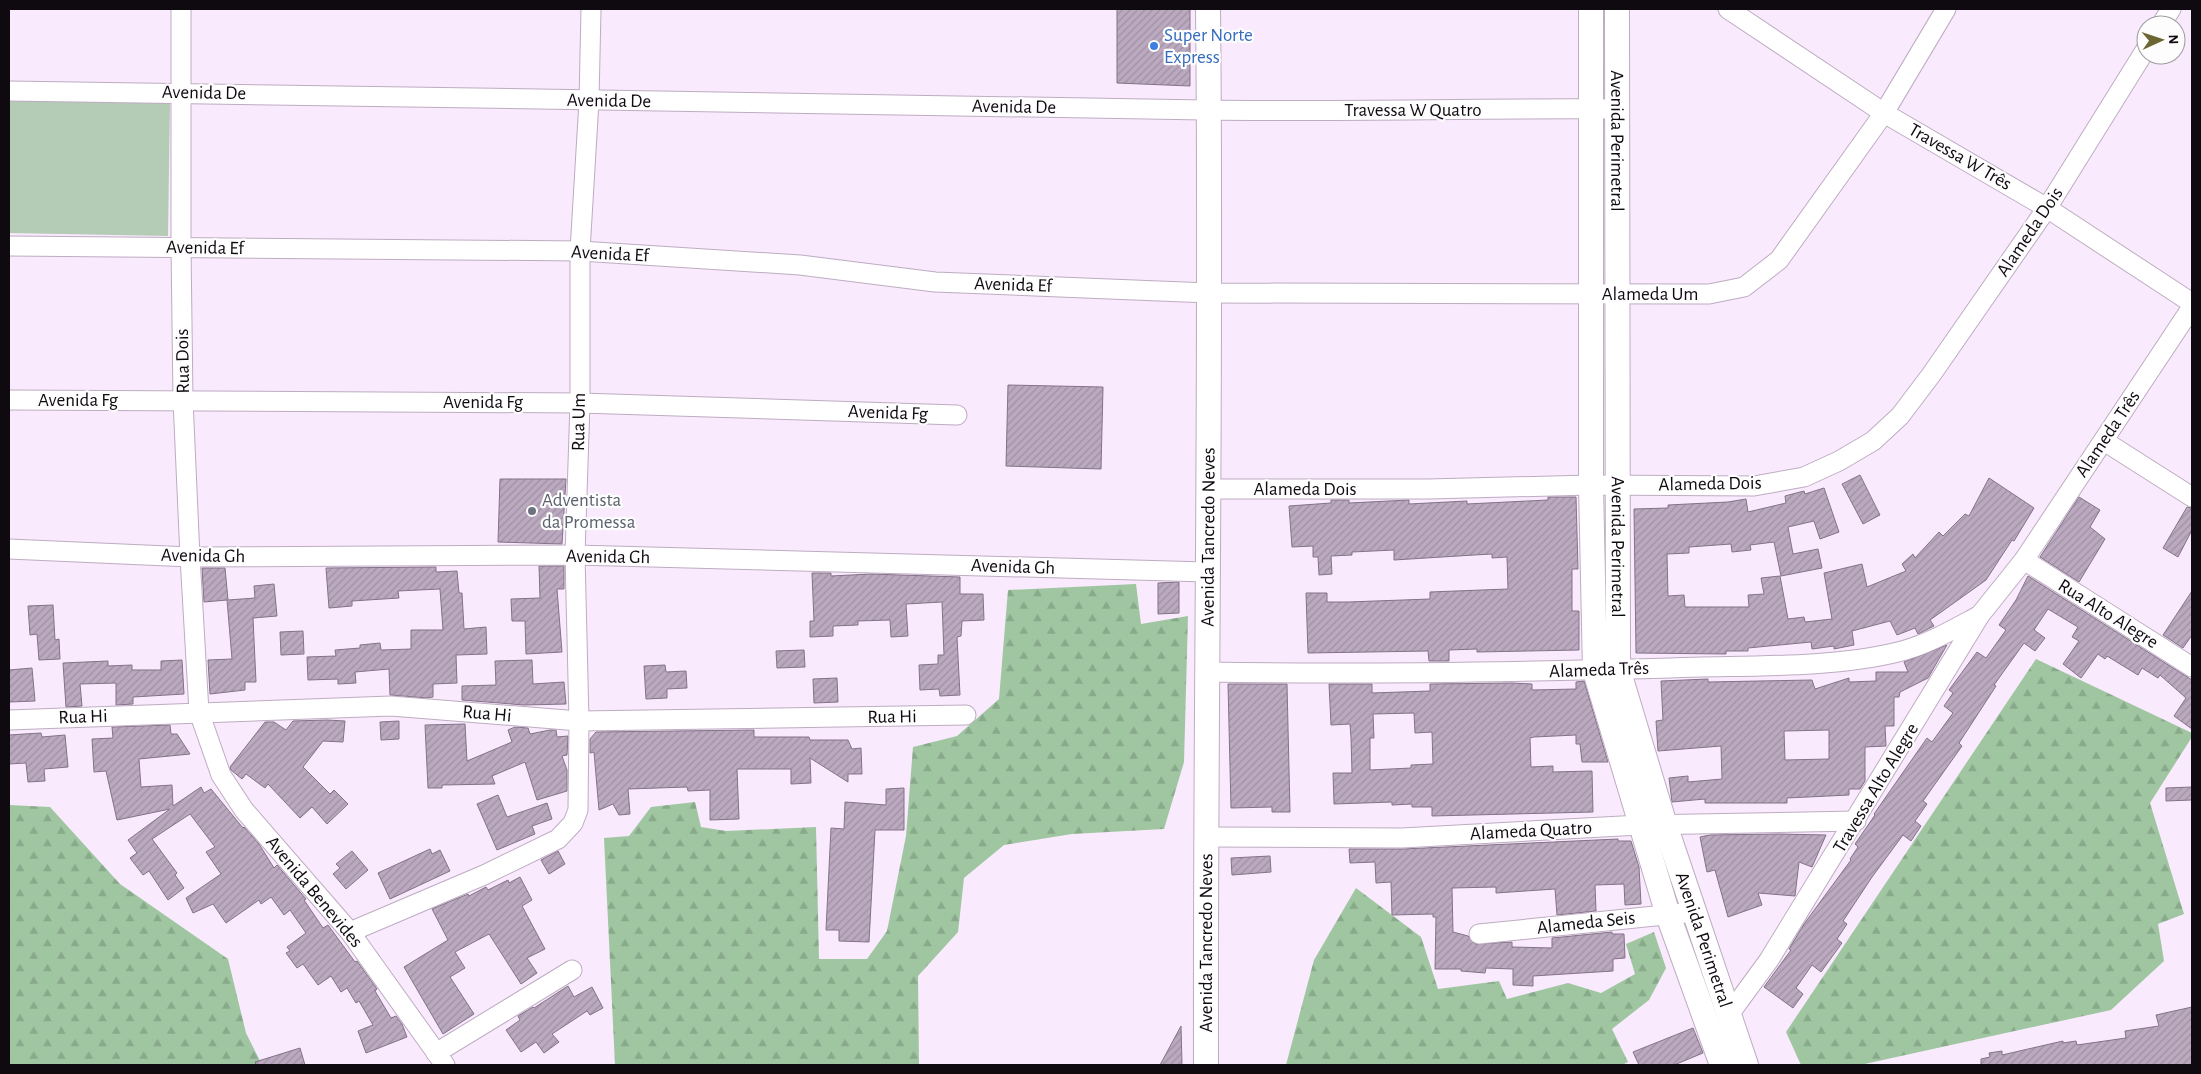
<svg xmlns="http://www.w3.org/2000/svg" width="2201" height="1074" font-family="'Alegreya Sans',sans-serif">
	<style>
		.grass { fill: #b4cbb5 }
		.forest { fill: url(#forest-firs) }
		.building { fill: url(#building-hatch); stroke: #847388; fill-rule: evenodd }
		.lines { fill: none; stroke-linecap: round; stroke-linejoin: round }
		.minor-casing { stroke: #beacc2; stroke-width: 21 }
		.tertiary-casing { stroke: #beacc2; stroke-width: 26 }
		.minor { stroke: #fff; stroke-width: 19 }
		.tertiary { stroke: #fff; stroke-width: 24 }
		.shop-dot { fill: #3f7fe0; stroke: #fdfdfd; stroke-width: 2 }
		.worship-dot { fill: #6b7280; stroke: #fdfdfd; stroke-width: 2 }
		.labels { text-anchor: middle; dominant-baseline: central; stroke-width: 4.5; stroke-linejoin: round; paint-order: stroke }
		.shop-label { font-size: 19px; fill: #366cbe; stroke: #fdfdfd; text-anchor: start }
		.street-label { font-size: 19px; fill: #0f0910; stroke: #fdfdfd }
		.worship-label { font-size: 19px; fill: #5b616d; stroke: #fdfdfd; text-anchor: start }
	</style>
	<defs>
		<pattern id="forest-firs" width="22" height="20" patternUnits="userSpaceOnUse" patternTransform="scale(1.25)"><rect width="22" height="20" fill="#9fc6a1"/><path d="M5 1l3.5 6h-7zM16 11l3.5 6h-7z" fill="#88a98a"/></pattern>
		<pattern id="building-hatch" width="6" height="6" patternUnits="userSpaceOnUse" patternTransform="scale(1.25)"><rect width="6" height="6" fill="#bba9bf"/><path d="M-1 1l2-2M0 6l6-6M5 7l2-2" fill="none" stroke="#a090a3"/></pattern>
	</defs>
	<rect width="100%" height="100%" fill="#f9eafd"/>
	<polygon class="grass" points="9,100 170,102 168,236 9,233"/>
	<g class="forest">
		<polygon points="1136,584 1141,624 1188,616 1184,762 1164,829 1072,834 1004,845 964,878 958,932 918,976 919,1065 615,1065 604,838 629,836 651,807 695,802 701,827 726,831 816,827 819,959 867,959 887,931 906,836 913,747 957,736 999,699 1008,590"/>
		<polygon points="2036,659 2192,733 2192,737 2150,803 2184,914 2158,924 2164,961 2111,1010 1860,1065 1801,1065 1786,1032"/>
		<polygon points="9,805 50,807 120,884 228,959 246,1033 262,1065 9,1065"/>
		<polygon points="1356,888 1421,937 1438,989 1499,981 1507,999 1568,983 1601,993 1635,974 1626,944 1654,932 1666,968 1649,1000 1612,1029 1628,1062 1622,1065 1286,1065 1314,960"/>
	</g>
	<g class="building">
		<polygon points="1117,9 1190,9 1190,86 1117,83"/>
		<polygon points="1008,385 1103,387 1101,469 1006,466"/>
		<polygon points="1860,475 1880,515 1863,524 1842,484"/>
		<polygon points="1989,478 2034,508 2014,541 2012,540 1986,580 1930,620 1934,626 1918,634 1915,628 1897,635 1890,621 1852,631 1854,645 1834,649 1834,646 1812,649 1811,642 1748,648 1748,651 1726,651 1726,654 1636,653 1634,509 1668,508 1668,505 1728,502 1746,499 1748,512 1786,503 1785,496 1804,491 1805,494 1824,488 1839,532 1820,539 1814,521 1788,527 1793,554 1818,549 1822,568 1781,576 1774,542 1750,545 1751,550 1732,552 1731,544 1689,547 1689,553 1667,554 1668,596 1684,595 1685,607 1749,607 1748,595 1764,594 1761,578 1780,576 1788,619 1804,617 1805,622 1832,619 1824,573 1862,564 1867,587 1906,571 1902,564 1913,554 1915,558 1939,532 1943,536 1965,514 1969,516"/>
		<polygon points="500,479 566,479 562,544 498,542"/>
		<polygon points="1548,497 1576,497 1578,569 1572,569 1572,611 1579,611 1579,650 1477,652 1477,649 1449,650 1449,661 1429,661 1428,651 1308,653 1306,593 1327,593 1327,602 1348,602 1430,599 1430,592 1508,589 1507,557 1492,558 1492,554 1474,555 1394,560 1394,550 1352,552 1352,555 1331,556 1332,574 1319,575 1318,557 1313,557 1313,546 1292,547 1289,506 1331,503 1331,500 1349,500 1349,503 1409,500 1409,504 1467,501 1467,504 1548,500"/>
		<polygon points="2079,497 2100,510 2090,527 2105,539 2079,582 2040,557"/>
		<polygon points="2187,507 2192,508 2192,530 2178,557 2163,548"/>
		<polygon points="539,566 564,566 564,589 557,589 562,652 526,654 525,621 512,621 511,599 540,598"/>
		<polygon points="436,567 436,572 457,571 459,593 462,593 464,629 486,627 487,654 456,655 457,683 433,684 433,697 427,698 390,695 389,669 355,672 356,683 338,684 338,679 308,680 307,657 336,656 335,650 360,648 360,645 380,643 381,650 411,649 411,630 443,630 440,589 398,591 399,598 352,601 352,606 329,608 326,568"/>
		<polygon points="202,568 225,568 228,600 255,598 254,586 274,584 277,616 253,618 256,682 245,682 245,690 210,694 208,660 232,659 227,600 204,602"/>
		<polygon points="812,573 831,573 831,576 871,574 960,577 960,594 983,594 984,620 962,621 961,636 957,637 960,695 940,696 939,689 920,690 919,665 938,664 938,655 944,655 942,602 906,604 908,636 891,637 890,620 858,621 858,625 833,626 833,636 810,637 810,621 814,621"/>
		<polygon points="2028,576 2192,680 2192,729 2174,716 2186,698 2160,675 2158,678 2142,668 2138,675 2107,656 2105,659 2098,654 2081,678 2063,664 2079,641 2072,637 2078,627 2048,609 2034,630 2045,638 2035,651 2024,643 1994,685 1996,686 1959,743 1962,746 1923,801 1927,804 1915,821 1921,826 1911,841 1903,835 1872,877 1843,921 1847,924 1837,939 1842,943 1821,972 1812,965 1796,988 1803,994 1793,1008 1764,987 1791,950 1789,949 1804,924 1851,860 1850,859 1858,847 1855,844 1875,815 1874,814 1927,738 1932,742 1953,713 1944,706 1953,693 1949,690 1977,652 1986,658 2006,630 1999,625 2016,600"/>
		<polygon points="1179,582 1179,613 1158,614 1158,583"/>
		<polygon points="2192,591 2192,635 2183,648 2163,635"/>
		<polygon points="53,605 55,640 59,639 60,659 39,660 37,634 30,635 28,606"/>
		<polygon points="303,631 304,654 281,655 280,632"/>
		<path d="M 1947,645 L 1928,678 L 1900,692 L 1899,697 L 1894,697 L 1894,726 L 1885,726 L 1886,746 L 1865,747 L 1865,781 L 1860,789 L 1849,789 L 1849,795 L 1787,798 L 1787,803 L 1705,803 L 1705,799 L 1672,802 L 1669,778 L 1688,776 L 1688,782 L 1722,779 L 1721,746 L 1658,751 L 1656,721 L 1663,720 L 1661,681 L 1708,679 L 1708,682 L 1812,680 L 1815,689 L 1849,678 L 1849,682 L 1876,681 L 1876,672 L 1908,672 L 1904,662 ZM 1829,730 L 1829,759 L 1785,760 L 1784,731 Z"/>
		<polygon points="804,650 805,667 777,668 776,651"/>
		<polygon points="182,660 184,694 133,697 133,704 116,705 116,683 80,684 82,706 66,707 63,663 108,661 108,666 132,665 132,670 161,670 161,661"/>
		<polygon points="532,660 533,684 564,682 566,704 524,705 462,700 462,686 496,685 495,661"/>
		<polygon points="665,665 666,672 686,671 687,688 667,689 667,698 646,699 644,666"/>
		<polygon points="32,668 35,701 9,702 9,670"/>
		<polygon points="837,678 838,702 814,703 813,679"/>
		<path d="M 1584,681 L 1608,762 L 1582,762 L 1580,744 L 1576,744 L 1576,735 L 1534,737 L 1530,738 L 1531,767 L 1553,766 L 1553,772 L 1592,771 L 1593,812 L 1432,816 L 1432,807 L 1412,807 L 1412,804 L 1392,805 L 1392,802 L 1334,804 L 1333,773 L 1352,773 L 1351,738 L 1350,724 L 1331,725 L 1329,684 L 1372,684 L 1372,693 L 1430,691 L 1430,684 L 1512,683 L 1532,684 L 1532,690 L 1576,689 L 1576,682 ZM 1414,713 L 1415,733 L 1432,732 L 1433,764 L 1411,765 L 1411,768 L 1370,770 L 1370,738 L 1374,738 L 1373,714 Z"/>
		<polygon points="1228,684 1287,684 1290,812 1272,812 1272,807 1231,808"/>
		<polygon points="327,720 345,721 343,742 323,741 303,767 330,794 334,790 348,804 327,824 312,807 300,818 268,784 265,788 246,774 242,779 231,770 230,767 265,722 274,722 286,730 293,721"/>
		<polygon points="399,721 399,739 381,740 380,722"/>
		<polygon points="465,724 467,761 512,742 508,730 515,727 528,728 530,734 550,730 556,730 557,737 568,736 567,755 562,756 567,770 567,791 537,800 525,762 492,776 495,784 442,785 442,788 428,788 425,725"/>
		<polygon points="170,725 171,734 177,734 190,754 139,759 141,787 172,785 173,806 201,787 204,793 211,789 243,828 244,827 259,844 274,868 277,865 306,899 304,900 323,928 328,925 355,962 357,961 377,989 375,991 391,1018 396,1016 402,1024 407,1037 366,1053 358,1031 373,1025 359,1001 356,1003 347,988 341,992 331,976 318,985 303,964 297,968 286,953 290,951 287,947 306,933 290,910 284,915 271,897 261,904 259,900 226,923 213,904 193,913 186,898 221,874 206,852 215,847 190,814 152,839 177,873 175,875 184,888 168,900 149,871 143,875 130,858 137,853 128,840 170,809 117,820 106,771 94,772 92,739 113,738 112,727"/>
		<polygon points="754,730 754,737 809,737 810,740 848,740 852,749 861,748 862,774 848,774 848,782 810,758 811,783 791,784 791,769 737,769 739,819 710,820 710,790 688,791 687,787 628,789 630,814 619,815 613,804 599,810 594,752 590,753 590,739 596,732"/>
		<polygon points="41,733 42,737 65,735 68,767 44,769 45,781 28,782 26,763 9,764 9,735"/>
		<polygon points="2192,787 2192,800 2166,801 2166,788"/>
		<polygon points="904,788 904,830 875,830 869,942 839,941 839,930 826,930 831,828 844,829 845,802 886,805 886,789"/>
		<polygon points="498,795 507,817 547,803 552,819 532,826 535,834 497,850 477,804"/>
		<polygon points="1779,834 1826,835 1812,867 1799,862 1795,896 1758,893 1762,905 1728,917 1715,870 1707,872 1700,837 1710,835"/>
		<polygon points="1618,839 1618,841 1631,841 1639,867 1641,904 1625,905 1624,884 1595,885 1596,911 1557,915 1555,889 1496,893 1496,887 1452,888 1453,932 1468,936 1475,944 1512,942 1512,947 1552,948 1552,938 1612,932 1612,934 1624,934 1625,958 1613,959 1613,971 1533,976 1533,986 1513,985 1513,969 1486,968 1485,973 1461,971 1461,969 1435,969 1436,917 1433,917 1433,914 1392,915 1391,882 1376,883 1375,862 1350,863 1349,849 1403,849"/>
		<polygon points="430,849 432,854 440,850 450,871 390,899 378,873"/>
		<polygon points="352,851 368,870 346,889 333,874 340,868 336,864"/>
		<polygon points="558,851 565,864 549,874 541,860"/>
		<polygon points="1270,856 1271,872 1232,875 1231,858"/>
		<polygon points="520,877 532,900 522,906 545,949 527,958 537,973 521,984 489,934 455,952 465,968 450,977 474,1014 443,1034 404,967 448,940 432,909 468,894 469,896 486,887 488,890 508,880 509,883"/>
		<polygon points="568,986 574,997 592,987 603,1008 590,1015 587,1011 552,1034 559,1042 544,1053 536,1042 521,1052 506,1030 520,1020 518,1016 533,1007 534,1008"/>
		<polygon points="2192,1007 2192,1065 1981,1065 1981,1059 1990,1057 1989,1053 2002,1051 2002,1055 2063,1041 2063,1043 2076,1041 2077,1045 2126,1038 2125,1031 2159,1026 2156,1015"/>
		<polygon points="1181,1026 1182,1065 1160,1065"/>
		<polygon points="1693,1028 1703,1053 1674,1065 1639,1065 1633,1052"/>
		<polygon points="300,1048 305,1065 256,1065 255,1062"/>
	</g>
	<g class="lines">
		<g class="minor-casing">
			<g id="minor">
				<polyline points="181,9 181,247 183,400 190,557 199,712 221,775 244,810 350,932 445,1065"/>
				<polyline points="1728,9 1884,113 2047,208 2192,303"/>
				<polyline points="2161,25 2171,9"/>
				<path d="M 9,91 C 408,94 806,106 1205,110 C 1342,112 1480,108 1617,109"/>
				<polyline points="9,246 580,251 800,265 935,282 1209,293 1709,294 1744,287 1779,260 1884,113 1946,9"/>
				<polyline points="9,400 580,403 957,415"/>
				<polyline points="2104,441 2192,497"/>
				<polyline points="1209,489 1428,489 1591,485 1754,486 1804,477 1839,461 1873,441 1900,416 1931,375 2047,208 2146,49"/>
				<polyline points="9,549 190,557 575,555 1207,572"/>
				<polyline points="2024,560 2192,667"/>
				<path d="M 1208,672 C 1363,675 1517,672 1671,668 C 1743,665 1829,669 1898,652 C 1927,645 1954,629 1980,615"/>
				<polyline points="9,720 391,706 579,721 966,715"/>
				<polyline points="1205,837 1402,838 1640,825 1856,821"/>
				<polyline points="350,932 484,875 558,839 573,823 578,810 579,721 575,555 580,403 580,251 589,101 591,9"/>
				<polyline points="1479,934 1694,912"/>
				<polyline points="1728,1016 1769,960 1980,615 2024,560 2192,307"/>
				<polyline points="436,1053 572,970"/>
			</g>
		</g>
		<g class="tertiary-casing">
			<g id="tertiary">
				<polyline points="1591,9 1591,485 1595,671 1668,915 1722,1065"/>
				<path id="s1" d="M 1617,9 L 1618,669 L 1665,825 L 1746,1065"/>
				<path id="s2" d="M 1206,1065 C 1205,713 1212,361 1208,9"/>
			</g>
		</g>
		<use href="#minor" class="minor"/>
		<use href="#tertiary" class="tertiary"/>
	</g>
	<circle class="shop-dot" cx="1154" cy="46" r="5"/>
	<circle class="worship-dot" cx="532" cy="511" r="5"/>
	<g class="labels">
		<g class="shop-label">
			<text x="1164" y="35">Super Norte<tspan x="1164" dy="22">Express</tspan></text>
		</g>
		<g class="street-label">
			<text transform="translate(204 93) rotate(1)">Avenida De</text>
			<text transform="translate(609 101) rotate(1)">Avenida De</text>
			<text transform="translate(1014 107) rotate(1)">Avenida De</text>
			<text x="1413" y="110">Travessa W Quatro</text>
			<text stroke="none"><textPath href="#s1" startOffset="132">Avenida Perimetral</textPath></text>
			<text transform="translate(1960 157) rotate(30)">Travessa W Três</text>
			<text transform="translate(2030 232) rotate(-56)">Alameda Dois</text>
			<text transform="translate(205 248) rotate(1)">Avenida Ef</text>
			<text transform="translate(610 254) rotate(3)">Avenida Ef</text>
			<text transform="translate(1013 285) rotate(2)">Avenida Ef</text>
			<text x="1650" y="294">Alameda Um</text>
			<text transform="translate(183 361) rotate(-91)">Rua Dois</text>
			<text x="78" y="400">Avenida Fg</text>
			<text x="483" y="402">Avenida Fg</text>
			<text transform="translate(888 413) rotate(2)">Avenida Fg</text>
			<text transform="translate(579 422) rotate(-89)">Rua Um</text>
			<text transform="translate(2108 434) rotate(-56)">Alameda Três</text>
			<text transform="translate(1710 484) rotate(-1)">Alameda Dois</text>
			<text x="1305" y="489">Alameda Dois</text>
			<text stroke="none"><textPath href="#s2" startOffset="528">Avenida Tancredo Neves</textPath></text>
			<text stroke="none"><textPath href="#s1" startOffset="538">Avenida Perimetral</textPath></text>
			<text transform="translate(203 556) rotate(1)">Avenida Gh</text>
			<text transform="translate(608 557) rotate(1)">Avenida Gh</text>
			<text transform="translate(1013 567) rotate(2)">Avenida Gh</text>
			<text transform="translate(2108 614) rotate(32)">Rua Alto Alegre</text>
			<text transform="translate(1599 670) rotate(-2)">Alameda Três</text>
			<text transform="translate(487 714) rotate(5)">Rua Hi</text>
			<text transform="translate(83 717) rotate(-2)">Rua Hi</text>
			<text transform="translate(892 717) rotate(-1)">Rua Hi</text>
			<text transform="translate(1876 788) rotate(-59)">Travessa Alto Alegre</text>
			<text transform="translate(1531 831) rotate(-3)">Alameda Quatro</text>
			<text transform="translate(314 892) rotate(50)">Avenida Benevides</text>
			<text transform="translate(1586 923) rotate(-6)">Alameda Seis</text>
			<text stroke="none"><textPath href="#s1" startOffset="944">Avenida Perimetral</textPath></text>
			<text stroke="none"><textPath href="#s2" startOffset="122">Avenida Tancredo Neves</textPath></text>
		</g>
		<g class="worship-label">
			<text x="542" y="500">Adventista<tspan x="542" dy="22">da Promessa</tspan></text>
		</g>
	</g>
	<rect width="2201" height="1074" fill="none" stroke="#0f0910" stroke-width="20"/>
	<g transform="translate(2161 40) rotate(87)"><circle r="24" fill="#fdfdfd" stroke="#9e9b9e"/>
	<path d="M0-4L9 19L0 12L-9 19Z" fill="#6b6632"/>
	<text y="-8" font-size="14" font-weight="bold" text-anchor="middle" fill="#0f0910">N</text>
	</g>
</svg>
